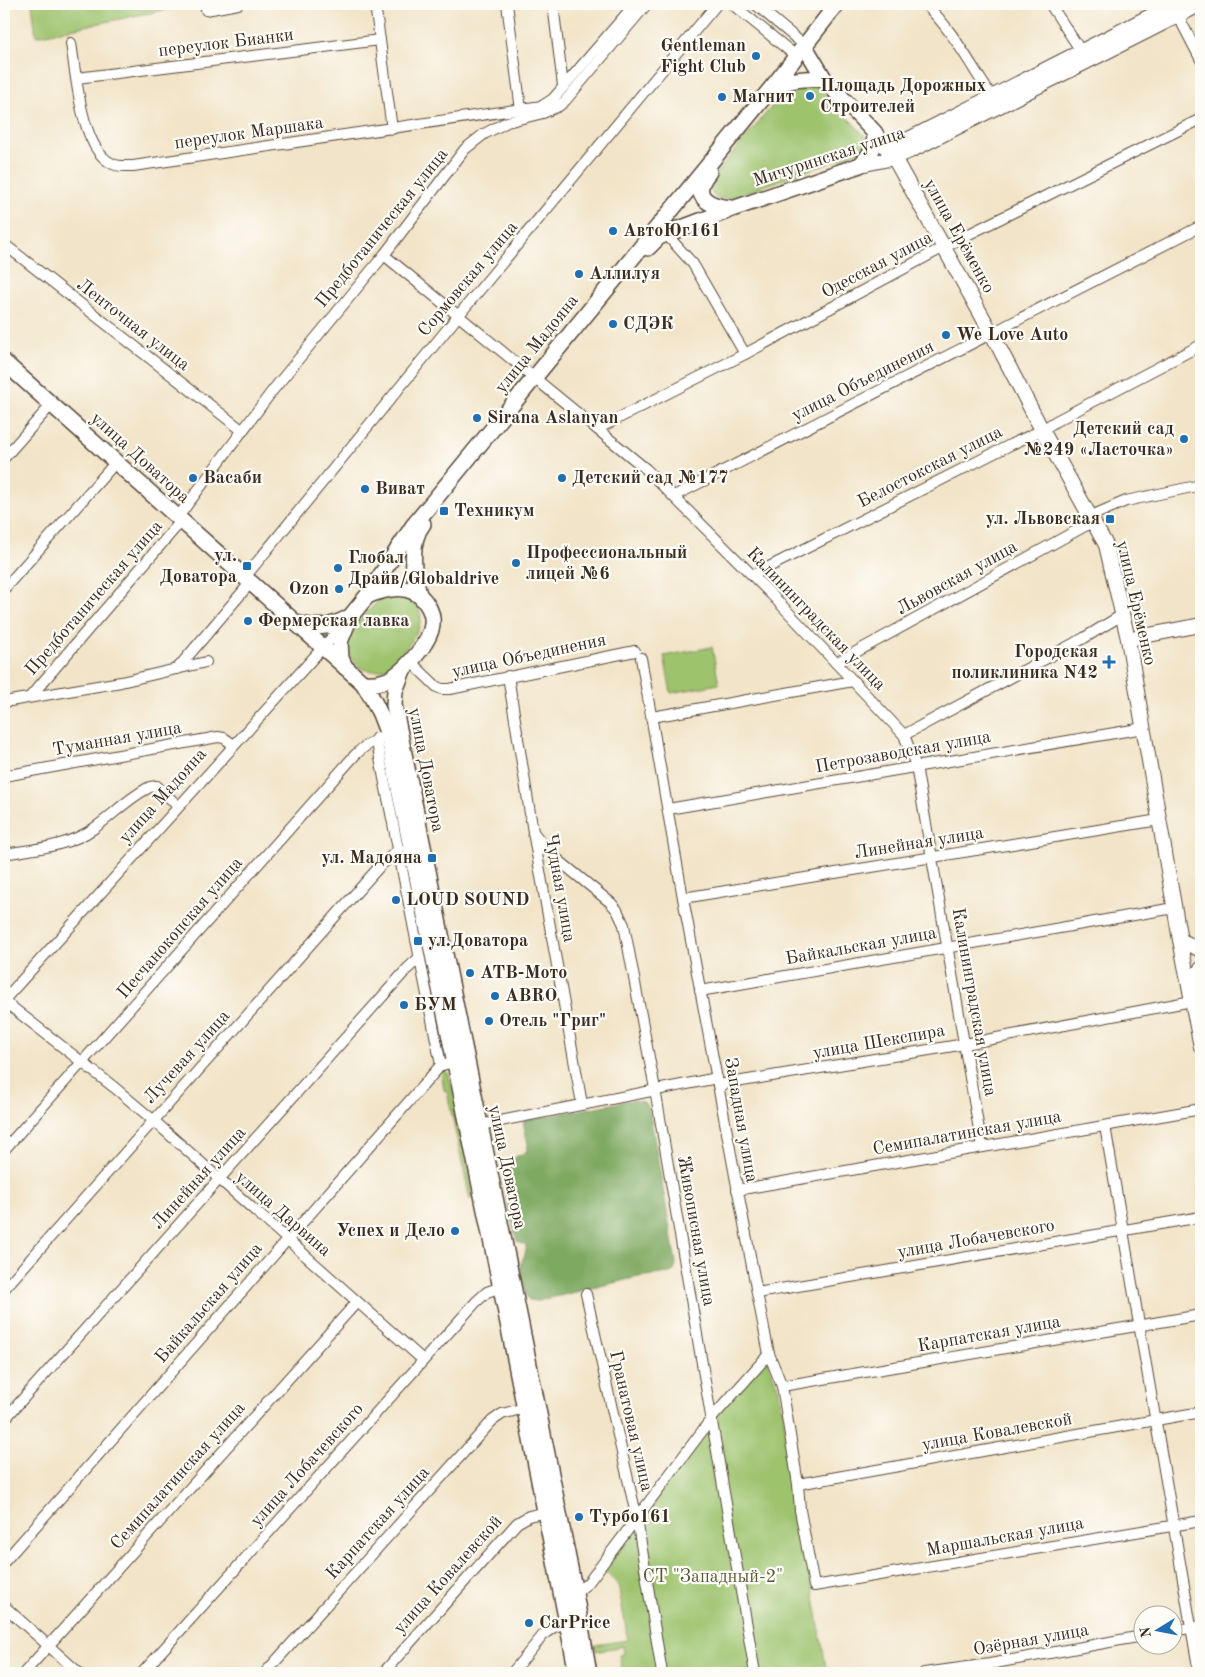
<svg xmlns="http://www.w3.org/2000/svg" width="1205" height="1677" font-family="'Old Standard TT',serif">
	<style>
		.green { fill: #9dc36d; stroke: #6c7646 }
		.forest { fill: #7ea960; stroke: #5c6a3f }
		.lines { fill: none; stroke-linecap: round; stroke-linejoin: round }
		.street-casing { stroke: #564638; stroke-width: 12 }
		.secondary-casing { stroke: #564638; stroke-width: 16 }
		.primary-casing { stroke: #564638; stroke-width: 18 }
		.street { stroke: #fff; stroke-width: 10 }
		.secondary { stroke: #fff; stroke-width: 14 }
		.primary { stroke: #fff; stroke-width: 15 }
		.poi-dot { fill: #1f6fb2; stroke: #fdfcf7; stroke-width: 2 }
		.labels { text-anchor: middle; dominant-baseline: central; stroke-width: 4.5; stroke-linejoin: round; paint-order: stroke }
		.street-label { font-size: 18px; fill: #3b2a1e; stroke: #fdfcf7 }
		.poi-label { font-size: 18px; font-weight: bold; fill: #3b2a1e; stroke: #fdfcf7; text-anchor: start }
		.park-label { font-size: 18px; fill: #585836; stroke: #fdfcf7 }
	</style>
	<rect width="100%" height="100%" fill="#fdfcf7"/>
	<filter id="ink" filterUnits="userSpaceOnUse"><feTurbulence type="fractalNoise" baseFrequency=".02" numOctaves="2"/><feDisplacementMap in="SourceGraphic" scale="10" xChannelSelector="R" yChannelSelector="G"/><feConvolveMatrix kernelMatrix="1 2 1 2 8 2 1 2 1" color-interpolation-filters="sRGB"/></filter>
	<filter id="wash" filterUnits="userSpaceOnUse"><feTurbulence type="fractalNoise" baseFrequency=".0096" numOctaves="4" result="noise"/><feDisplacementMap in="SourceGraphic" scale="20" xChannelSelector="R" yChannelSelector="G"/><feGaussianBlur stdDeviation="1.12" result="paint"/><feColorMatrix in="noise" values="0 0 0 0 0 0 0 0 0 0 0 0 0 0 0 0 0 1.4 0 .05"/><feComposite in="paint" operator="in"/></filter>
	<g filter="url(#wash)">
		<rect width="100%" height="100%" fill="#f2e4c8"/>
		<g class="green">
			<polygon points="32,4 194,4 36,36"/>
			<polygon points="789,86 818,86 866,137 868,141 865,150 734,197 725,199 715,198 710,190 710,180"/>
			<path d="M 392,595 C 430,600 426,626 405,649 C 400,655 395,661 389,666 C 376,675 357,672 350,656 C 340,635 364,616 377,602 L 382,598 Z"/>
			<polygon points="712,647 719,684 671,693 664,656"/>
			<polygon points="444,1070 449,1074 474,1196 470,1200 447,1092 444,1090 441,1073"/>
			<polygon points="766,1357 779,1390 827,1673 638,1673 637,1668 622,1671 619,1655 624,1654 623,1646 596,1651 595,1645 628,1640 618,1584 602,1569 703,1425"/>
		</g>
		<path class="forest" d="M 633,1100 L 644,1102 L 649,1109 L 676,1263 C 675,1269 675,1272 669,1273 L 638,1277 L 538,1301 L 529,1300 C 525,1294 519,1271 521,1264 C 523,1257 527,1254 526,1245 L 518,1242 L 516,1239 C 512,1218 496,1175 513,1159 C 518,1155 523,1154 527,1151 L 528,1144 L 523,1121 Z"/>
	</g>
	<g filter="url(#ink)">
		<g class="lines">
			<g class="street-casing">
				<g id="street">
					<polyline points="375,4 392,129"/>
					<polyline points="507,4 521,110"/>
					<polyline points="553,4 563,86"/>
					<polyline points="732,4 796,56"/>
					<polyline points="755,4 804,45"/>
					<path d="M 925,4 C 953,30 971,66 992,97"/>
					<polyline points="1050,4 1081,51"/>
					<polyline points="206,10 238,4"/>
					<polyline points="1175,10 1201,60"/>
					<path d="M 71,43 C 76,74 81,151 113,164 C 119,167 126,166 133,166 L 542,106 L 553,99 L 635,4"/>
					<polyline points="77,78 380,40"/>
					<polyline points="666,234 693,264 745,354"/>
					<polyline points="4,244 243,431"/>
					<polyline points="384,255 646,469 771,594 904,735 916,766 982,1147"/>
					<polyline points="597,429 745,354 957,240 1201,119"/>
					<polyline points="4,458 52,404"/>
					<polyline points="674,496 1201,226"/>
					<polyline points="1091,516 1126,501 1201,485"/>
					<polyline points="178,517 273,390 384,255 465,149 484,134 507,122 543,113 559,106 565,101 647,4"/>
					<polyline points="753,575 1012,444 1042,430 1056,421 1201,345"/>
					<polyline points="245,577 458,316 717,4"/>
					<polyline points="4,589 116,462"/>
					<polyline points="641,658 683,898 757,1293 769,1354 782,1386 798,1484 800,1510 814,1586 1201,1521"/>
					<polyline points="410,661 437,687 442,689 450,689 635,651"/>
					<polyline points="836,663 1094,521"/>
					<polyline points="177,669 251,582"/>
					<polyline points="508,676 533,832 582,1104"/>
					<polyline points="30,697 182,520"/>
					<polyline points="4,702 121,682 206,662"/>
					<polyline points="652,717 853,681"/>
					<polyline points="904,735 1084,638 1122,615"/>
					<polyline points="376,738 441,1065 446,1064"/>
					<polyline points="4,776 218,737 224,738 234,745"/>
					<polyline points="668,809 1144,728"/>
					<polyline points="533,832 551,854 611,903 617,910 624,925 655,1089 755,1673"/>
					<path d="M 4,854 C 34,849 67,847 93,829 C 112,816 129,797 150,787 L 157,786 L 178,806"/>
					<polyline points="683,898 1159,820"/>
					<polyline points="700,991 1174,908"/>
					<polyline points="4,1000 344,624"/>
					<polyline points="4,1001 115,1088 153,1120 423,1360"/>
					<polyline points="718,1085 965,1044 1192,1001"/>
					<polyline points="480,1125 717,1078"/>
					<polyline points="1105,1126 1199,1673"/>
					<path d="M 4,1150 L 355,755 C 365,745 374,739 388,736"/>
					<polyline points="737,1190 1201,1109"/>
					<polyline points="4,1289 379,867 399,849"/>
					<polyline points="757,1293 1201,1217"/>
					<polyline points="586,1294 637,1519 662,1673"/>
					<polyline points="782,1386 1201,1315"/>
					<polyline points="4,1420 407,969 419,958"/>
					<polyline points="798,1484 1201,1412"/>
					<polyline points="4,1562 441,1065"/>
					<polyline points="575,1593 588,1583 712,1418 769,1354"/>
					<polyline points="4,1606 79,1673"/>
					<polyline points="1172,1631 1201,1626"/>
					<polyline points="24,1673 357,1302"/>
					<polyline points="142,1673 476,1302 487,1292 501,1287"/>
					<polyline points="265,1673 492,1421 502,1414 525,1408"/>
					<polyline points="383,1673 517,1523 529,1516 546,1512"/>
					<polyline points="512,1673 544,1634 554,1627 568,1623"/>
					<polyline points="924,1673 990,1664 1142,1636"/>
				</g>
			</g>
			<g class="secondary-casing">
				<g id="secondary">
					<polyline points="875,133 894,158 992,334 1042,430 1106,545 1128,639 1180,940 1201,1047"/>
					<polyline points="883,142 896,144 905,141 1174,4"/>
					<polyline points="860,165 894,158 910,151 1201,4"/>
					<polyline points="1128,639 1201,625"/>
					<polyline points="1180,940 1201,950"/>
					<polyline points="1190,987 1195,976 1201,969"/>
				</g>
			</g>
			<g class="primary-casing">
				<g id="primary">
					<path d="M 773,86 C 791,80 805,77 825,80"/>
					<path d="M 709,172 C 689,196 708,206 731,208"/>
					<path d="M 648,248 L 659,237 L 666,234 L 732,209 L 860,165 C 871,154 875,148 875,133 L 825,80 L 804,45"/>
					<path d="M 4,362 L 363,683 C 376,703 385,721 390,744 L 504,1303 L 577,1673"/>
					<path d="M 419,594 C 413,574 409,541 423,524"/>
					<path d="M 296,623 C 320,629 328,628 350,617"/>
					<polyline points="345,667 341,658 340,642 350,617 367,596 413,526 773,86 837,4"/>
					<polyline points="403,670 395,691 394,705 518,1310 575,1593 589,1673"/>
					<path d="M 363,683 C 374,684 384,683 393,677 C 407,668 430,642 432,625 C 433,618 431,610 426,603 C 412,582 387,588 367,596"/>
				</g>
			</g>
			<use href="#street" class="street"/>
			<use href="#secondary" class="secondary"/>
			<use href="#primary" class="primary"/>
		</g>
	</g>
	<g class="poi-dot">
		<circle cx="756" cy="56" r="5"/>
		<circle cx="810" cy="96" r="5"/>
		<circle cx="722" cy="97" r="5"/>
		<circle cx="613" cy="231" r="5"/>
		<circle cx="579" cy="274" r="5"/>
		<circle cx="613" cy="324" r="5"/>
		<circle cx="946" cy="335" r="5"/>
		<circle cx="477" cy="418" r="5"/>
		<circle cx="1184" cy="439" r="5"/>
		<circle cx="193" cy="478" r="5"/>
		<circle cx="562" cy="478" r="5"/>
		<circle cx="365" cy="489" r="5"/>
		<rect x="439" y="506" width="10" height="10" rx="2.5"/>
		<rect x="1105" y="514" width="10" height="10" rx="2.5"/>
		<circle cx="516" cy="563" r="5"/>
		<rect x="242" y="561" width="10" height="10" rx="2.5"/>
		<circle cx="338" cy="568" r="5"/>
		<circle cx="339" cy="589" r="5"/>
		<circle cx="248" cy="621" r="5"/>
		<path d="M1106.5 654.5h5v5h5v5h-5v5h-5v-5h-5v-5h5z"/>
		<rect x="427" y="853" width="10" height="10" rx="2.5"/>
		<circle cx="396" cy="900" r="5"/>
		<rect x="413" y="936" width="10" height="10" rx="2.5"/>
		<circle cx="470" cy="973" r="5"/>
		<circle cx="495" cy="996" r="5"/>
		<circle cx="404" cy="1005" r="5"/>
		<circle cx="489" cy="1021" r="5"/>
		<circle cx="455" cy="1231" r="5"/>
		<circle cx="579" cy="1517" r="5"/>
		<circle cx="529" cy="1623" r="5"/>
	</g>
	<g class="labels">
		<g class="street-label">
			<text transform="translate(226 43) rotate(-7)">переулок Бианки</text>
			<text transform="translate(249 133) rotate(-8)">переулок Маршака</text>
			<text transform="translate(829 157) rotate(-18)">Мичуринская улица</text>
			<text transform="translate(382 228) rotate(-51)">Предботаническая улица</text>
			<text transform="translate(959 236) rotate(61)">улица Ерёменко</text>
			<text transform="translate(877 265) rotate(-28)">Одесская улица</text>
			<text transform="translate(468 279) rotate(-50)">Сормовская улица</text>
			<text transform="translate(133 325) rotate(38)">Ленточная улица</text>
			<text transform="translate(537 344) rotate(-51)">улица Мадояна</text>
			<text transform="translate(863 381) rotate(-27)">улица Объединения</text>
			<text transform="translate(140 458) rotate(42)">улица Доватора</text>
			<text transform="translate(930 467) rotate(-27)">Белостокская улица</text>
			<text transform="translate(957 578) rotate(-29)">Львовская улица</text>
			<text transform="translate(94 598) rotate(-49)">Предботаническая улица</text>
			<text transform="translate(1136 603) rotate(77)">улица Ерёменко</text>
			<text transform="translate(816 619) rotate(46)">Калининградская улица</text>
			<text transform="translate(529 656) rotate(-12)">улица Объединения</text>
			<text transform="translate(117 739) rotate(-10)">Туманная улица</text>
			<text transform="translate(903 752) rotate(-10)">Петрозаводская улица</text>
			<text transform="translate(426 770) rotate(79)">улица Доватора</text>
			<text transform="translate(163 796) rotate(-48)">улица Мадояна</text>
			<text transform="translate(919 843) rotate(-9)">Линейная улица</text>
			<text transform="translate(560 888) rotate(80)">Чудная улица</text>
			<text transform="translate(180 928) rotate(-49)">Песчанокопская улица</text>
			<text transform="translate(861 946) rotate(-10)">Байкальская улица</text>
			<text transform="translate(974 1002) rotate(80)">Калининградская улица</text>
			<text transform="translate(879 1042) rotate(-10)">улица Шекспира</text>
			<text transform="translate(187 1057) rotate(-48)">Лучевая улица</text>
			<text transform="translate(741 1120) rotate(80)">Западная улица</text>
			<text transform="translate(967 1133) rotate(-10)">Семипалатинская улица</text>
			<text transform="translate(507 1167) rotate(78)">улица Доватора</text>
			<text transform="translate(199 1178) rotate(-48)">Линейная улица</text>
			<text transform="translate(283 1214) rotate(41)">улица Дарвина</text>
			<text transform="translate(696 1231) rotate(80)">Живописная улица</text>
			<text transform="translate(976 1239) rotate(-10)">улица Лобачевского</text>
			<text transform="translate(209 1303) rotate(-49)">Байкальская улица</text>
			<text transform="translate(989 1334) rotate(-10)">Карпатская улица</text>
			<text transform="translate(631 1421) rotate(77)">Гранатовая улица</text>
			<text transform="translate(997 1432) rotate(-10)">улица Ковалевской</text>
			<text transform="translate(307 1465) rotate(-48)">улица Лобачевского</text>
			<text transform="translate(178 1476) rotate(-48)">Семипалатинская улица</text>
			<text transform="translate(378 1523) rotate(-48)">Карпатская улица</text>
			<text transform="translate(1005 1537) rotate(-10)">Маршальская улица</text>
			<text transform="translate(448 1575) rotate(-48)">улица Ковалевской</text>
			<text transform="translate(1031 1640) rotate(-10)">Озёрная улица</text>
		</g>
		<g class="poi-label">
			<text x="746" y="46" text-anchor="end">Gentleman<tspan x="746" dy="21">Fight Club</tspan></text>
			<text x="820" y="86">Площадь Дорожных<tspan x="820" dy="21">Строителей</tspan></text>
			<text x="732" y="97">Магнит</text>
			<text x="623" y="231">АвтоЮг161</text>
			<text x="589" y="274">Аллилуя</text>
			<text x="623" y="324">СДЭК</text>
			<text x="956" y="335">We Love Auto</text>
			<text x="487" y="418">Sirana Aslanyan</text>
			<text x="1174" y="429" text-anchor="end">Детский сад<tspan x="1174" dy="21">№249 «Ласточка»</tspan></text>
			<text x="203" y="478">Васаби</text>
			<text x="572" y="478">Детский сад №177</text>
			<text x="375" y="489">Виват</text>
			<text x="454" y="511">Техникум</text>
			<text x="1100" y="519" text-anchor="end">ул. Львовская</text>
			<text x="526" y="553">Профессиональный<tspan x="526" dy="21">лицей №6</tspan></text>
			<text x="237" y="556" text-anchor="end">ул.<tspan x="237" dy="21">Доватора</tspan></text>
			<text x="348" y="558">Глобал<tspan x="348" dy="21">Драйв/Globaldrive</tspan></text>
			<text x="329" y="589" text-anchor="end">Ozon</text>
			<text x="258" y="621">Фермерская лавка</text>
			<text x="1098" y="652" text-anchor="end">Городская<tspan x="1098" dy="21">поликлиника N42</tspan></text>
			<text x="422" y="858" text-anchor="end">ул. Мадояна</text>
			<text x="406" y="900">LOUD SOUND</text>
			<text x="428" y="941">ул.Доватора</text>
			<text x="480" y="973">АТВ-Мото</text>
			<text x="505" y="996">ABRO</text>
			<text x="414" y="1005">БУМ</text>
			<text x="499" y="1021">Отель "Григ"</text>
			<text x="445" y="1231" text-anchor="end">Успех и Дело</text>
			<text x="589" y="1517">Турбо161</text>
			<text x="539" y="1623">CarPrice</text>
		</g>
		<g class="park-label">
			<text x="713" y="1577">СТ "Западный-2"</text>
		</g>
	</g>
	<rect width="1205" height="1677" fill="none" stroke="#fdfcf7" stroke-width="20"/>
	<g transform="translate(1158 1630) rotate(260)"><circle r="24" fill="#fdfcf7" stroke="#afa8a0"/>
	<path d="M0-4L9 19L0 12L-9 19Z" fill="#1f6fb2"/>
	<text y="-8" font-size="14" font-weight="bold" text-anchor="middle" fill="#3b2a1e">N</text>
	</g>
</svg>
